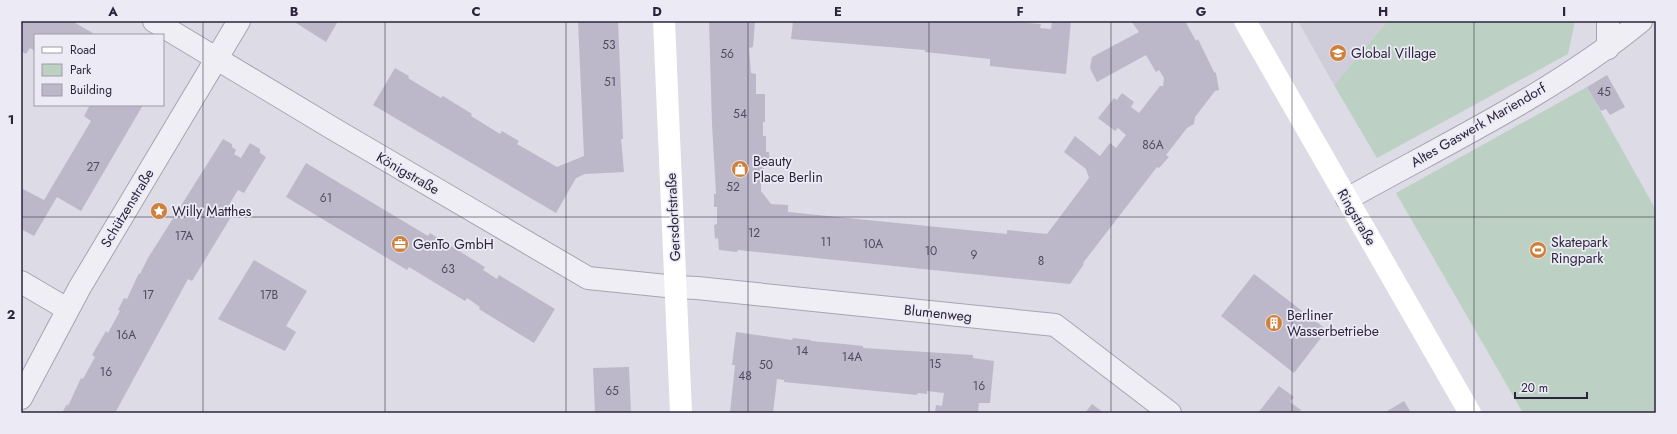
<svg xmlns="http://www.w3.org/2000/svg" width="1677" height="434" font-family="Jost,sans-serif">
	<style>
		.built { fill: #d0cddb }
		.green { fill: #bcd0c3 }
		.building { fill: #bcb8c9 }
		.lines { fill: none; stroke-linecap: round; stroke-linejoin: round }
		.street-casing { stroke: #a8a4b3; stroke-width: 24 }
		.street { stroke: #efeef4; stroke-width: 22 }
		.secondary { stroke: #fff; stroke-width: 22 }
		.grid { fill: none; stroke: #2b253c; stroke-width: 1; stroke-opacity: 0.55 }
		.labels { text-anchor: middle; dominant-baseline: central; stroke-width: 3.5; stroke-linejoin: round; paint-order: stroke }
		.number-label { font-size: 12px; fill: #4f4a5f }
		.poi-label { font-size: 14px; fill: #2b253c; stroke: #eceaf4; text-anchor: start }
		.street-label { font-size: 14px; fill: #2b253c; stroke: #eceaf4 }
		.neatline { fill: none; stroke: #2b253c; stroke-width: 1.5 }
		.grid-label { font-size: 13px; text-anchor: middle; font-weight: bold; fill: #2b253c }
	</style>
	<rect width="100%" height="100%" fill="#dddbe6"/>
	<polygon class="built" points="1298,21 1388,21 1334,85"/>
	<g class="green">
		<polygon points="1388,21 1575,21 1568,54 1377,158 1334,85"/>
		<polygon points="1587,87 1656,210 1656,413 1523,413 1396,193"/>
	</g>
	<g class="building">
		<polygon points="21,21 72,21 96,35 35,35 35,51 30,48 26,54 21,51"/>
		<polygon points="293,21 338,21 326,42"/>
		<polygon points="578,21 618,21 623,139 621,139 624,172 585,174 576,178 556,213 373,105 395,68 409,76 408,78 441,98 443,96 472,114 471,116 500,134 502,131 519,141 517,144 557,167 584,156"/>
		<polygon points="709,21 755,21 753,47 749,48 751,73 756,74 756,94 765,94 765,122 763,122 763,136 766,136 766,152 769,152 770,167 765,167 761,173 761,191 771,204 788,205 788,212 1007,234 1007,230 1047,234 1089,178 1086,169 1064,152 1075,136 1100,156 1110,143 1116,148 1126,135 1118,128 1115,131 1098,118 1114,98 1117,100 1122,93 1134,102 1131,107 1139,113 1160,86 1163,86 1164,78 1159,70 1156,72 1146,55 1097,82 1090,68 1092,57 1139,32 1131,21 1185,21 1196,41 1198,39 1214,72 1216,73 1219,90 1215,91 1195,117 1194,124 1187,128 1166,155 1169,157 1159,168 1157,167 1083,263 1084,264 1070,284 738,250 737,252 719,250 718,238 715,239 714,225 717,224 717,207 714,207 714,194 716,194 712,124"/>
		<polygon points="793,21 1001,21 1041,24 1040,28 1051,29 1052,21 1071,21 1066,74 990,66 990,59 925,52 925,50 791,39"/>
		<polygon points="1607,75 1625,107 1610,115 1606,109 1601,111 1587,87"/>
		<polygon points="90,105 143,105 81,211 57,197 34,236 21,229 21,188 44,200 91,121 84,116"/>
		<polygon points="223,139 232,144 232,147 236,150 234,154 241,158 250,143 260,149 260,153 266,157 244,193 238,190 224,213 231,217 192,281 188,279 115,413 62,413 67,404 68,406 81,378 83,379 95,357 92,355 106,331 108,333 120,311 118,310 124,298 127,299 139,273 140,274 148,258"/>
		<polygon points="306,163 428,236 430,233 485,267 483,270 497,279 499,275 555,309 534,343 479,309 480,307 467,298 465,301 409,267 407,270 286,197"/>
		<polygon points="254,260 307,291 286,326 296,332 285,351 218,319"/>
		<polygon points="1254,274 1327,330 1294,373 1221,316"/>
		<polygon points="736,332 792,340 793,338 811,340 811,341 844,344 863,346 863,348 973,355 973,358 994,361 990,403 979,403 978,413 935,413 936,405 942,406 944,393 927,391 927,394 918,393 917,395 784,382 784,380 777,379 773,413 730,413 735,365 732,365"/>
		<polygon points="629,367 631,413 595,413 593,368"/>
		<polygon points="1279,386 1294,397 1290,402 1301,410 1299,413 1258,413"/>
		<polygon points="1404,401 1411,413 1384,413"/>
		<polygon points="1092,404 1104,413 1085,413"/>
	</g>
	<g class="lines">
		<g class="street-casing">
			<g id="street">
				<polyline points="154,21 332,128 588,278 676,287 697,288 1055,325 1170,413"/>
				<polyline points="1608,21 1608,48"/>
				<path d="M 1347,199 C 1445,144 1555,92 1641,21"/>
				<polyline points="21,282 67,309"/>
				<polyline points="21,398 80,287 239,21"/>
			</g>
		</g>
		<use href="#street" class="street"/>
		<g class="secondary">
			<polyline points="664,21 681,413"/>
			<polyline points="1245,21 1470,413"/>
		</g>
	</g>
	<path class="grid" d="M 203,21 L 203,413M 385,21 L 385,413M 566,21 L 566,413M 748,21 L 748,413M 929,21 L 929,413M 1111,21 L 1111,413M 1292,21 L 1292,413M 1474,21 L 1474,413M 21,217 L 1656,217"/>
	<defs>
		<g id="school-disc" transform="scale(0.9)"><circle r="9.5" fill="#ce803c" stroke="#eceaf4"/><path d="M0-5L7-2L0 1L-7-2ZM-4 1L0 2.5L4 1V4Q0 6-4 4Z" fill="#fff"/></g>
		<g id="shop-disc" transform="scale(0.9)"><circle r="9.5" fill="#ce803c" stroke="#eceaf4"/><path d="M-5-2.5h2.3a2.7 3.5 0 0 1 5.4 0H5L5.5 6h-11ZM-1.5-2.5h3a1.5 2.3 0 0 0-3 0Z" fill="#fff"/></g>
		<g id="sight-disc" transform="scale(0.9)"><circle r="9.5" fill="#ce803c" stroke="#eceaf4"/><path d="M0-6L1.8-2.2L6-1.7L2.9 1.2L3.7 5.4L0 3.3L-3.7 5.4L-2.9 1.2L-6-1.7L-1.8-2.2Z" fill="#fff"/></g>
		<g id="office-disc" transform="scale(0.9)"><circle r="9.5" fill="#ce803c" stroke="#eceaf4"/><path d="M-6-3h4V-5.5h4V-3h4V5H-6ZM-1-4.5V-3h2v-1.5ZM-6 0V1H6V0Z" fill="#fff"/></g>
		<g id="stadium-disc" transform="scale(0.9)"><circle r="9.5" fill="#ce803c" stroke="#eceaf4"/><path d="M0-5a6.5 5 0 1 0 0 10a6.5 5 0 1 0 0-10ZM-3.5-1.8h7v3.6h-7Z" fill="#fff"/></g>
		<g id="building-disc" transform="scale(0.9)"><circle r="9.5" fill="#ce803c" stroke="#eceaf4"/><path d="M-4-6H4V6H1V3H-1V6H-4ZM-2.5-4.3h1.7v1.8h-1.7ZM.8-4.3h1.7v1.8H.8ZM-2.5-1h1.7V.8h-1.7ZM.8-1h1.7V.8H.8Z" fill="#fff"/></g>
	</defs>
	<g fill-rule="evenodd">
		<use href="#school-disc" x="1338" y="53"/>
		<use href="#shop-disc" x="740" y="169"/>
		<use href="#sight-disc" x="159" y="211"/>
		<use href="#office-disc" x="400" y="244"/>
		<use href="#stadium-disc" x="1538" y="250"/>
		<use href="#building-disc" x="1274" y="323"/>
	</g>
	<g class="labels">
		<g class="number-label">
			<text x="609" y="45">53</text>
			<text x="727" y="54">56</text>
			<text x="610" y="82">51</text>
			<text x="1604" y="92">45</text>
			<text x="740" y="114">54</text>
			<text x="1153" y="145">86A</text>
			<text x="93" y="167">27</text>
			<text x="733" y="187">52</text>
			<text x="326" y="198">61</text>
			<text x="754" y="233">12</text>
			<text x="184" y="236">17A</text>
			<text x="826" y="242">11</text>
			<text x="873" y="244">10A</text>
			<text x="931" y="251">10</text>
			<text x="974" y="255">9</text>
			<text x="1041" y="261">8</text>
			<text x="448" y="269">63</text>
			<text x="148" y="295">17</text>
			<text x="269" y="295">17B</text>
			<text x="126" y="335">16A</text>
			<text x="802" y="351">14</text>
			<text x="852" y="357">14A</text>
			<text x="935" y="364">15</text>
			<text x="766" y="365">50</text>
			<text x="106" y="372">16</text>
			<text x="745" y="376">48</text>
			<text x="979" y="386">16</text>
			<text x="612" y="391">65</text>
		</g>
		<g class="poi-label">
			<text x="1351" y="53">Global Village</text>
			<text x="753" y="161">Beauty<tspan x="753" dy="16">Place Berlin</tspan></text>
			<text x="172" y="211">Willy Matthes</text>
			<text x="1551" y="242">Skatepark<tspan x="1551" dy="16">Ringpark</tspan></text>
			<text x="413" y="244">GenTo GmbH</text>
			<text x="1287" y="315">Berliner<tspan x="1287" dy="16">Wasserbetriebe</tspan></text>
		</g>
		<g class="street-label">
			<text transform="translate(1478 125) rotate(-30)">Altes Gaswerk Mariendorf</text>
			<text transform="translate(408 173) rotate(30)">Königstraße</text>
			<text transform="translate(127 208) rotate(-59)">Schützenstraße</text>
			<text transform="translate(673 217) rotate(-93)">Gersdorfstraße</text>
			<text transform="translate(1357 217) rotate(60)">Ringstraße</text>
			<text transform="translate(938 313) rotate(6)">Blumenweg</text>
		</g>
	</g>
	<rect width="1677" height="434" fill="none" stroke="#eceaf4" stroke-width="44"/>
	<rect x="34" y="34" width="130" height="72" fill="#eceaf4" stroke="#9f9baa"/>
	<rect x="42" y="47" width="20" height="6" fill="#ffffff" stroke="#9f9baa"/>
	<text x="70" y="54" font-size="12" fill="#2b253c">Road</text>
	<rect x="42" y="64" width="20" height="12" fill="#bcd0c3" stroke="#9f9baa"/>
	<text x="70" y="74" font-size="12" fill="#2b253c">Park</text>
	<rect x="42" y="84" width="20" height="12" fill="#bcb8c9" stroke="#9f9baa"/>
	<text x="70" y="94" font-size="12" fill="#2b253c">Building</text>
	<path d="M1515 392v6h72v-6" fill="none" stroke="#2b253c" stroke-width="2"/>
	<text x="1521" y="392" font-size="12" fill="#2b253c" stroke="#eceaf4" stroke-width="3" paint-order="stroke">20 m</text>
	<rect x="22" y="22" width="1633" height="390" class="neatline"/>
	<g class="grid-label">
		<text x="113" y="16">A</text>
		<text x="294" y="16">B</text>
		<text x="476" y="16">C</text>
		<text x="657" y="16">D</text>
		<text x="838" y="16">E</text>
		<text x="1020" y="16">F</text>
		<text x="1201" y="16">G</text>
		<text x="1383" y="16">H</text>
		<text x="1564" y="16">I</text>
		<text x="11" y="124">1</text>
		<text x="11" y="319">2</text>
	</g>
</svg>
